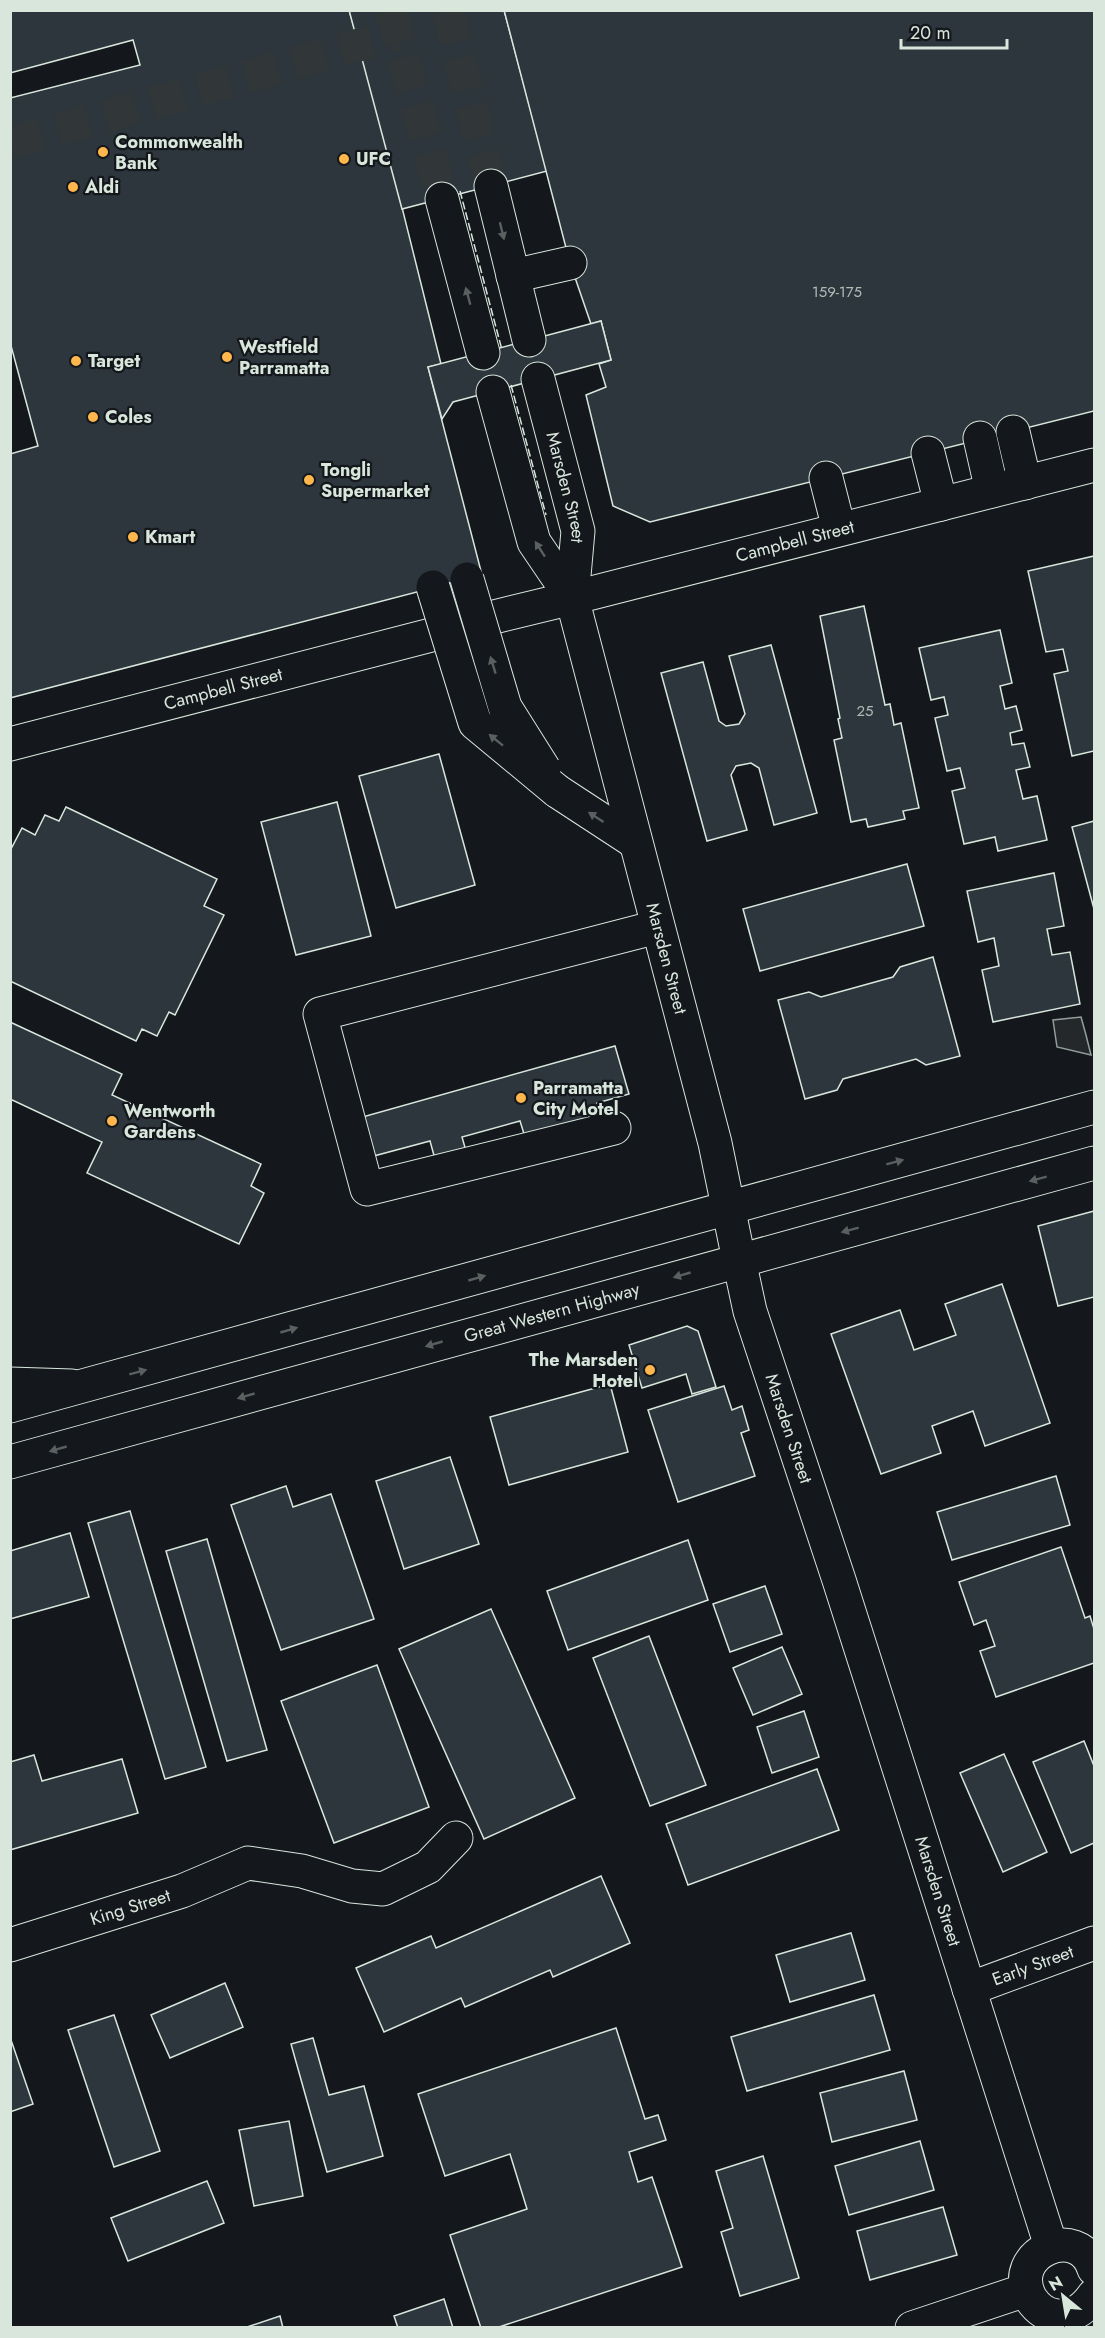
<svg xmlns="http://www.w3.org/2000/svg" width="1105" height="2338" font-family="Jost,sans-serif">
	<style>
		.parking { fill: #24282b; stroke: #939e99; stroke-width: 1.5 }
		.building { fill: #2c363c; stroke: #d8e6dc; stroke-width: 1.5 }
		.lines { fill: none; stroke-linecap: round; stroke-linejoin: round }
		.minor-tunnel { stroke: #313739; stroke-width: 33; stroke-dasharray: 33 16; stroke-linecap: butt }
		.major-tunnel { stroke: #313739; stroke-width: 33; stroke-dasharray: 33 16; stroke-linecap: butt }
		.minor-casing { stroke: #d8e6dc; stroke-width: 35 }
		.major-casing { stroke: #d8e6dc; stroke-width: 35 }
		.highway-casing { stroke: #d8e6dc; stroke-width: 35 }
		.minor { stroke: #14181c; stroke-width: 33 }
		.major { stroke: #14181c; stroke-width: 33 }
		.highway { stroke: #14181c; stroke-width: 33 }
		.minor-bridge-casing { stroke: #d8e6dc; stroke-width: 35; stroke-linecap: butt }
		.minor-bridge { stroke: #14181c; stroke-width: 33 }
		.fence { stroke: #d8e6dc; stroke-width: 1.5; stroke-dasharray: 8 3; stroke-linecap: butt }
		.oneway { fill: #59605f }
		.poi-dot { fill: #ffb74d; stroke: #14181c; stroke-width: 2 }
		.labels { text-anchor: middle; dominant-baseline: central; stroke-width: 4.5; stroke-linejoin: round; paint-order: stroke }
		.number-label { font-size: 15px; fill: #adbab4 }
		.poi-label { font-size: 18px; font-weight: bold; fill: #d8e6dc; stroke: #14181c; text-anchor: start }
		.street-label { font-size: 18px; fill: #d8e6dc; stroke: #14181c }
	</style>
	<rect width="100%" height="100%" fill="#14181c"/>
	<polygon class="parking" points="1081,1017 1086,1035 1091,1055 1057,1047 1053,1020"/>
	<g class="building">
		<polygon points="10,10 349,10 377,107 441,364 428,367 482,575 10,698 10,454 38,446 10,342 10,98 140,65 133,40 10,73"/>
		<polygon points="349,10 504,10 547,171 402,209"/>
		<polygon points="504,10 1094,10 1094,411 650,522 613,506 586,395 606,387 599,364 611,360 601,321 591,324 570,263"/>
		<polygon points="601,321 611,360 453,402 442,419 428,367"/>
		<polygon points="1094,556 1094,751 1072,756 1054,674 1068,671 1063,649 1046,652 1028,571"/>
		<polygon points="864,606 885,705 890,704 894,725 901,723 919,808 903,811 905,819 868,827 866,819 851,822 834,740 842,738 838,719 840,718 820,616"/>
		<polygon points="1000,630 1012,683 1000,686 1005,709 1016,706 1022,730 1010,733 1012,745 1024,743 1030,767 1016,770 1023,799 1037,796 1047,840 998,851 995,837 964,844 952,791 965,788 960,768 947,771 935,718 948,715 944,697 931,700 919,648"/>
		<polygon points="771,645 817,813 774,825 759,768 751,763 736,766 731,775 747,830 707,841 661,673 703,662 719,721 726,726 739,724 745,714 729,656"/>
		<polygon points="439,754 475,885 396,908 359,776"/>
		<polygon points="337,802 371,936 296,955 261,822"/>
		<polygon points="66,807 217,879 204,906 224,915 175,1015 169,1012 157,1036 142,1029 136,1041 10,981 10,851 22,828 35,835 45,815 59,821"/>
		<polygon points="1094,821 1094,909 1072,827"/>
		<polygon points="907,864 924,926 760,971 743,909"/>
		<polygon points="1054,873 1064,926 1047,929 1052,955 1070,952 1080,1004 993,1022 982,970 999,966 994,938 978,942 967,891"/>
		<polygon points="933,957 960,1056 926,1065 916,1059 843,1079 837,1090 805,1099 778,1000 809,992 821,997 893,977 900,967"/>
		<polygon points="10,1022 122,1074 112,1095 261,1164 251,1186 264,1193 239,1244 87,1173 102,1142 10,1099"/>
		<polygon points="615,1046 629,1094 597,1103 601,1115 525,1137 520,1121 462,1137 466,1151 435,1159 430,1141 370,1157 359,1118"/>
		<polygon points="1094,1211 1094,1297 1058,1306 1038,1226"/>
		<polygon points="1002,1284 1050,1423 985,1446 973,1411 932,1426 941,1453 881,1474 831,1334 900,1310 914,1350 956,1335 945,1304"/>
		<polygon points="687,1326 698,1331 716,1387 692,1394 686,1374 642,1388 629,1345"/>
		<polygon points="610,1384 628,1452 509,1485 490,1417"/>
		<polygon points="724,1386 732,1410 742,1406 749,1430 741,1433 755,1476 678,1502 648,1410"/>
		<polygon points="450,1457 479,1544 404,1569 376,1481"/>
		<polygon points="1056,1476 1070,1525 952,1560 937,1512"/>
		<polygon points="286,1486 293,1507 331,1494 374,1619 281,1650 231,1505"/>
		<polygon points="130,1511 206,1767 165,1779 88,1523"/>
		<polygon points="70,1533 89,1597 10,1619 10,1551"/>
		<polygon points="207,1539 267,1750 227,1761 166,1551"/>
		<polygon points="688,1540 708,1600 568,1650 547,1591"/>
		<polygon points="1061,1547 1085,1618 1090,1616 1094,1629 1094,1663 996,1697 980,1651 995,1646 986,1620 974,1625 959,1582"/>
		<polygon points="765,1586 782,1634 730,1652 713,1604"/>
		<polygon points="491,1609 575,1798 484,1839 399,1649"/>
		<polygon points="649,1636 706,1785 650,1806 593,1658"/>
		<polygon points="782,1647 802,1694 753,1715 733,1668"/>
		<polygon points="377,1665 429,1807 334,1843 281,1701"/>
		<polygon points="804,1711 819,1757 772,1773 757,1727"/>
		<polygon points="1084,1741 1094,1766 1094,1843 1071,1853 1033,1762"/>
		<polygon points="1004,1754 1047,1852 1003,1872 960,1773"/>
		<polygon points="34,1755 42,1781 122,1759 138,1813 10,1850 10,1762"/>
		<polygon points="817,1769 839,1830 688,1885 666,1824"/>
		<polygon points="601,1876 630,1943 553,1977 550,1970 465,2007 461,1998 384,2032 356,1968 431,1936 436,1948"/>
		<polygon points="851,1933 865,1980 790,2002 776,1955"/>
		<polygon points="225,1983 243,2027 170,2058 151,2015"/>
		<polygon points="874,1995 890,2050 747,2091 731,2037"/>
		<polygon points="114,2015 160,2151 114,2167 68,2030"/>
		<polygon points="616,2028 645,2119 658,2115 666,2140 629,2152 638,2182 652,2177 682,2267 496,2328 481,2328 450,2235 527,2209 510,2154 445,2176 418,2094"/>
		<polygon points="10,2037 33,2104 10,2112"/>
		<polygon points="313,2038 329,2095 364,2086 383,2156 327,2172 291,2044"/>
		<polygon points="904,2071 917,2120 832,2142 820,2093"/>
		<polygon points="289,2121 303,2196 254,2206 239,2130"/>
		<polygon points="920,2141 934,2190 849,2215 835,2166"/>
		<polygon points="763,2156 799,2278 740,2296 721,2232 733,2228 716,2171"/>
		<polygon points="207,2181 224,2223 128,2261 111,2218"/>
		<polygon points="943,2207 957,2255 870,2280 857,2231"/>
		<polygon points="444,2299 453,2328 398,2328 394,2316"/>
		<polygon points="280,2316 283,2328 244,2328"/>
	</g>
	<g class="lines">
		<polyline class="minor-tunnel" points="10,143 398,34"/>
		<g class="major-tunnel">
			<polyline points="391,10 442,199"/>
			<polyline points="448,10 491,186"/>
		</g>
		<g class="minor-casing">
			<g id="minor">
				<polyline points="513,276 570,263"/>
				<polyline points="1013,432 1025,483"/>
				<polyline points="980,438 992,491"/>
				<polyline points="928,453 941,504"/>
				<polyline points="826,478 839,529"/>
				<polyline points="494,617 572,598"/>
				<path id="s1" d="M 10,744 L 435,634"/>
				<polyline points="557,791 635,842"/>
				<polyline points="614,1128 367,1189 320,1014 657,927"/>
				<path id="s2" d="M 739,1260 L 750,1311 L 839,1580 L 1051,2246"/>
				<path id="s3" d="M 10,1945 L 182,1891 L 248,1863 L 302,1871 L 352,1886 L 383,1889 L 428,1867 L 456,1838"/>
				<path id="s4" d="M 969,1989 L 1094,1943"/>
				<path d="M 1094,2269 C 1079,2221 1005,2253 1031,2299 C 1037,2308 1046,2315 1057,2316 C 1074,2317 1085,2308 1094,2295"/>
				<polyline points="912,2328 1026,2290"/>
			</g>
		</g>
		<g class="major-casing">
			<g id="major">
				<polyline points="491,186 529,340"/>
				<polyline points="442,199 483,353"/>
				<path id="s5" d="M 538,379 L 578,531 L 572,598 L 715,1143 L 739,1260"/>
				<polyline points="493,392 534,542 572,598"/>
				<path id="s6" d="M 572,598 L 1094,465"/>
				<polyline points="10,1384 72,1386"/>
			</g>
		</g>
		<g class="highway-casing">
			<g id="highway">
				<polyline points="10,1406 1094,1107"/>
				<path id="s7" d="M 10,1462 L 1094,1163"/>
			</g>
		</g>
		<use href="#minor" class="minor"/>
		<use href="#major" class="major"/>
		<use href="#highway" class="highway"/>
		<g class="minor-bridge-casing">
			<g id="minor-bridge">
				<polyline points="467,579 505,707 544,769"/>
				<polyline points="433,587 475,723 557,791"/>
			</g>
		</g>
		<use href="#minor-bridge" class="minor-bridge"/>
		<g class="fence">
			<polyline points="460,191 502,350"/>
			<polyline points="511,385 546,515"/>
		</g>
	</g>
	<defs><path id="oneway-solid" d="M-6-.8H1V-3.2L6.5 0L1 3.2V.8H-6Z" transform="scale(1.5)"/></defs>
	<g class="oneway">
		<use href="#oneway-solid" transform="translate(502 231) rotate(76)"/>
		<use href="#oneway-solid" transform="translate(468 296) rotate(-105)"/>
		<use href="#oneway-solid" transform="translate(540 549) rotate(-123)"/>
		<use href="#oneway-solid" transform="translate(493 665) rotate(-107)"/>
		<use href="#oneway-solid" transform="translate(496 740) rotate(-141)"/>
		<use href="#oneway-solid" transform="translate(596 817) rotate(-147)"/>
		<use href="#oneway-solid" transform="translate(895 1162) rotate(-15)"/>
		<use href="#oneway-solid" transform="translate(1038 1179) rotate(165)"/>
		<use href="#oneway-solid" transform="translate(850 1230) rotate(165)"/>
		<use href="#oneway-solid" transform="translate(682 1275) rotate(164)"/>
		<use href="#oneway-solid" transform="translate(477 1278) rotate(-16)"/>
		<use href="#oneway-solid" transform="translate(289 1330) rotate(-16)"/>
		<use href="#oneway-solid" transform="translate(434 1344) rotate(164)"/>
		<use href="#oneway-solid" transform="translate(138 1372) rotate(-15)"/>
		<use href="#oneway-solid" transform="translate(246 1396) rotate(164)"/>
		<use href="#oneway-solid" transform="translate(58 1449) rotate(164)"/>
	</g>
	<g class="poi-dot">
		<circle cx="103" cy="152" r="6"/>
		<circle cx="344" cy="159" r="6"/>
		<circle cx="73" cy="187" r="6"/>
		<circle cx="227" cy="357" r="6"/>
		<circle cx="76" cy="361" r="6"/>
		<circle cx="93" cy="417" r="6"/>
		<circle cx="309" cy="480" r="6"/>
		<circle cx="133" cy="537" r="6"/>
		<circle cx="521" cy="1098" r="6"/>
		<circle cx="112" cy="1121" r="6"/>
		<circle cx="650" cy="1370" r="6"/>
	</g>
	<g class="labels">
		<g class="number-label">
			<text x="837" y="292">159-175</text>
			<text x="865" y="711">25</text>
		</g>
		<g class="poi-label">
			<text x="115" y="142">Commonwealth<tspan x="115" dy="21">Bank</tspan></text>
			<text x="356" y="159">UFC</text>
			<text x="85" y="187">Aldi</text>
			<text x="239" y="347">Westfield<tspan x="239" dy="21">Parramatta</tspan></text>
			<text x="88" y="361">Target</text>
			<text x="105" y="417">Coles</text>
			<text x="321" y="470">Tongli<tspan x="321" dy="21">Supermarket</tspan></text>
			<text x="145" y="537">Kmart</text>
			<text x="533" y="1088">Parramatta<tspan x="533" dy="21">City Motel</tspan></text>
			<text x="124" y="1111">Wentworth<tspan x="124" dy="21">Gardens</tspan></text>
			<text x="638" y="1360" text-anchor="end">The Marsden<tspan x="638" dy="21">Hotel</tspan></text>
		</g>
		<g class="street-label">
			<text stroke="none"><textPath href="#s5" startOffset="112">Marsden Street</textPath></text>
			<text stroke="none"><textPath href="#s6" startOffset="230">Campbell Street</textPath></text>
			<text stroke="none"><textPath href="#s1" startOffset="220">Campbell Street</textPath></text>
			<text stroke="none"><textPath href="#s5" startOffset="597">Marsden Street</textPath></text>
			<text stroke="none"><textPath href="#s7" startOffset="562">Great Western Highway</textPath></text>
			<text stroke="none"><textPath href="#s2" startOffset="176">Marsden Street</textPath></text>
			<text stroke="none"><textPath href="#s2" startOffset="662">Marsden Street</textPath></text>
			<text stroke="none"><textPath href="#s3" startOffset="126">King Street</textPath></text>
			<text stroke="none"><textPath href="#s4" startOffset="68">Early Street</textPath></text>
		</g>
	</g>
	<rect width="1105" height="2338" fill="none" stroke="#d8e6dc" stroke-width="24"/>
	<g transform="translate(1063 2296) rotate(330)" stroke="#14181c" stroke-width="4.5" paint-order="stroke">
	<path d="M0-4.5L10 22L0 15L-10 22Z" fill="#d8e6dc"/>
	<text y="-9" font-size="16" font-weight="bold" text-anchor="middle" fill="#d8e6dc">N</text>
	</g>
	<path d="M901 39v9h106v-9" fill="none" stroke="#d8e6dc" stroke-width="3"/>
	<text x="910" y="39" font-size="18" fill="#d8e6dc" stroke="#14181c" stroke-width="4.5" paint-order="stroke">20 m</text>
</svg>
